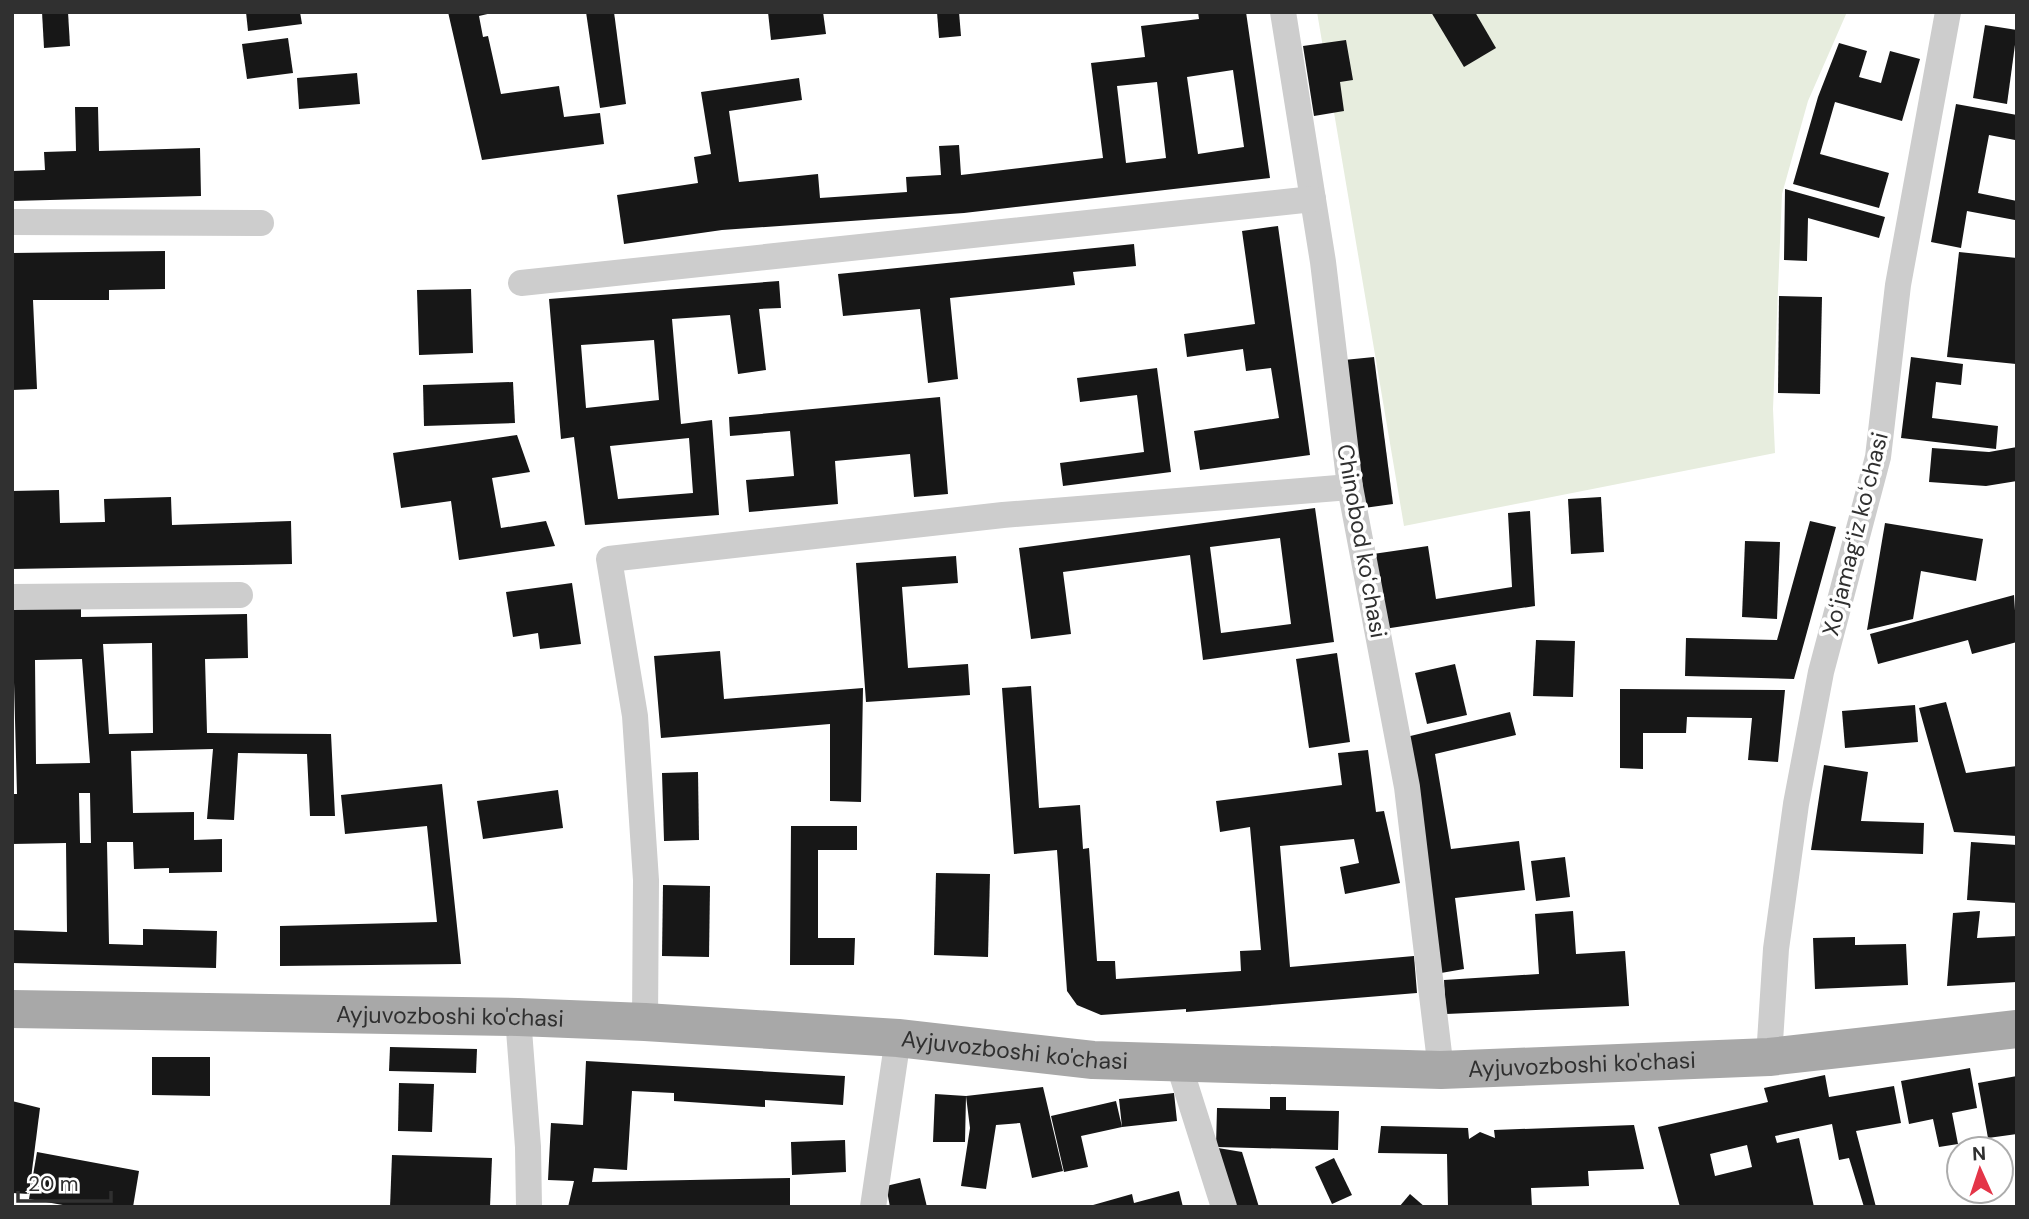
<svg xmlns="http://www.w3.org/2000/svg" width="2029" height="1219" font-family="'DM Sans',sans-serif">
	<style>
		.green { fill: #e7edde }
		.building { fill: #171717; fill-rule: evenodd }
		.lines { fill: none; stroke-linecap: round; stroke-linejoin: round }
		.minor { stroke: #cdcdcd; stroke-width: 26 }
		.primary { stroke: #a8a8a8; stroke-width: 38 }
		.labels { text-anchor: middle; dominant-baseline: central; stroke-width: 7; stroke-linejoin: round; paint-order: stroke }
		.street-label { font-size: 23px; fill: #303030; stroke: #fff }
	</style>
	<rect width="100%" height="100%" fill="#fff"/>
	<polygon class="green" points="1317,12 1847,12 1808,101 1782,194 1773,409 1775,453 1404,526"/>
	<g class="building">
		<polygon points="42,12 68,12 70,46 44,48"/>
		<polygon points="246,12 300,12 302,24 248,31"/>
		<polygon points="448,12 496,12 479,16 483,37 488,36 501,94 559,86 564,117 600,113 604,144 482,160"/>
		<polygon points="586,12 614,12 626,104 600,108"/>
		<polygon points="768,12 823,12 826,34 771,40"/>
		<polygon points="937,12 959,12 961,36 939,38"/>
		<path d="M 1198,12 L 1246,12 L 1270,178 L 964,213 L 722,230 L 624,244 L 617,195 L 698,183 L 694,157 L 711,154 L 701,92 L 799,78 L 802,100 L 729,111 L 739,182 L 818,174 L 820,198 L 907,192 L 906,177 L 941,175 L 939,146 L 959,145 L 961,175 L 1103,158 L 1091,63 L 1145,57 L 1141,26 L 1199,19 ZM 1233,70 L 1244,147 L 1198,154 L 1187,77 ZM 1157,82 L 1166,158 L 1126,163 L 1117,86 Z"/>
		<polygon points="1431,12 1475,12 1496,48 1464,67"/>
		<polygon points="1985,25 2017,30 2007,104 1973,98"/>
		<polygon points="288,38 293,73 247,79 242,44"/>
		<polygon points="1346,40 1353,80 1340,82 1344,111 1314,116 1303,46"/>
		<polygon points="1839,43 1867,51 1859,77 1881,83 1890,51 1920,59 1902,121 1835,102 1820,154 1889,173 1879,208 1793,184 1818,97"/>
		<polygon points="357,73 360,104 299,109 297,78"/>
		<polygon points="1956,104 2017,115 2015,140 1989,135 1978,193 2017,201 2015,220 1967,211 1961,248 1931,242"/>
		<polygon points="75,107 98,107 99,151 200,148 201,196 12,201 12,171 45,170 44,152 76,151"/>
		<polygon points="1785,189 1885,217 1879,238 1808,218 1807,261 1784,260"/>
		<polygon points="1278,226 1310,455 1200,470 1194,431 1279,418 1271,368 1246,371 1243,349 1187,357 1184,334 1255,324 1242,231"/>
		<polygon points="1134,244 1136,266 1073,272 1075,285 950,298 958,379 928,383 920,309 843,316 838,274"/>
		<polygon points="165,251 165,289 109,290 109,300 33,300 37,389 12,390 12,253"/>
		<polygon points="1959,252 2017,258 2016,364 1947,357"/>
		<path d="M 779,281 L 781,308 L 759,309 L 766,370 L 738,374 L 730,315 L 672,319 L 681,424 L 712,420 L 719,515 L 585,525 L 574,437 L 561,439 L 549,299 ZM 654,340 L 659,400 L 586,408 L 581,345 ZM 689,438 L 693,493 L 618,499 L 610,446 Z"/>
		<polygon points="471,289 473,353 419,355 417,290"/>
		<polygon points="1779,296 1822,297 1820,394 1778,393"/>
		<polygon points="1374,357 1393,504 1364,508 1344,360"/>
		<polygon points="1911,357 1963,364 1961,385 1936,382 1932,418 1998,426 1996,449 1901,438"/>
		<polygon points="1157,368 1171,472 1063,486 1060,463 1144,452 1137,395 1080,402 1077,378"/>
		<polygon points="513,382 515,423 424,426 423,385"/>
		<polygon points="940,397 948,494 914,497 910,454 835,461 838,504 749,512 746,480 794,476 790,431 730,436 729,417"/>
		<polygon points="517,435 530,472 492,478 501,528 546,521 555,546 459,560 451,501 401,508 393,453"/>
		<polygon points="2017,447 2017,481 1986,486 1929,482 1932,448 1989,452"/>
		<polygon points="59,490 60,523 105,522 104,499 171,497 172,525 291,521 292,564 12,569 12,491"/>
		<polygon points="1601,497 1604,552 1571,554 1568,499"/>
		<path d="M 1315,508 L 1334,642 L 1203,660 L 1190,555 L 1063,572 L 1071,634 L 1031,639 L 1019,548 ZM 1280,538 L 1291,624 L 1221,633 L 1210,547 Z"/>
		<polygon points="1530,511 1535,606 1384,629 1373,554 1428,546 1436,599 1512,587 1508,513"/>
		<polygon points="1810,521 1836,527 1794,679 1685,676 1686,638 1777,640"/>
		<polygon points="1885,523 1983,539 1976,581 1921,571 1913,619 1867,630"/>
		<polygon points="1745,541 1780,542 1777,619 1742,617"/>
		<polygon points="956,556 958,583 902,587 908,668 968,664 970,695 866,702 856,563"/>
		<polygon points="572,583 581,644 540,649 538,633 513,637 506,592"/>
		<polygon points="2014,595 2017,642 1972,654 1968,640 1878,664 1870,634"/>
		<path d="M 81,607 L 81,617 L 247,614 L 248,658 L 205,659 L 207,733 L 331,734 L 335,816 L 310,816 L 307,754 L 238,753 L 234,820 L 207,819 L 213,749 L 131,751 L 133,813 L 194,812 L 194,840 L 222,839 L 222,872 L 169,873 L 169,868 L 134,869 L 133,842 L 107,842 L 109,944 L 143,945 L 143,929 L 217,931 L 216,968 L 12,963 L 12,930 L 67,932 L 66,843 L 12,844 L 12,794 L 17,794 L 12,608 ZM 152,643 L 153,733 L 109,734 L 103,644 ZM 82,659 L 90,763 L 36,764 L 35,660 ZM 79,793 L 90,793 L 91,843 L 80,843 Z"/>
		<polygon points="1536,640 1575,641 1573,697 1533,696"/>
		<polygon points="720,651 724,699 863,688 861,802 830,801 830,724 661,738 654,656"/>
		<polygon points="1337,653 1350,742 1309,748 1296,659"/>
		<polygon points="1455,664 1467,715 1427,724 1415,673"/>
		<polygon points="1031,686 1039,808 1080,805 1083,849 1089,848 1097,961 1115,961 1116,979 1241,971 1240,951 1261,950 1250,827 1220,832 1216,801 1342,785 1338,753 1368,750 1376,812 1384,811 1400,883 1345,894 1340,867 1359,863 1354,839 1280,846 1290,967 1414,956 1417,993 1186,1012 1186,1009 1101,1015 1077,1005 1067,991 1057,850 1014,854 1002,688"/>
		<polygon points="1620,689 1785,690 1778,762 1748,760 1752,718 1687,717 1686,733 1643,733 1643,769 1620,768"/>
		<polygon points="1946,702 1966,773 2017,766 2017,836 1954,832 1919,708"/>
		<polygon points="1915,705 1918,742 1845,748 1842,711"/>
		<polygon points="1510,712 1516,735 1435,754 1451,849 1519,841 1525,890 1455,898 1464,969 1441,973 1402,738"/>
		<polygon points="1824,765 1868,772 1861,821 1924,823 1923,854 1811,850"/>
		<polygon points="698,772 699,840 664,841 662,773"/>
		<polygon points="442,784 461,964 280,966 280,926 437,922 427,826 345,834 341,795"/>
		<polygon points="558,790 563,828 483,839 477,801"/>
		<polygon points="791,826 857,826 857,850 818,850 818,938 855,938 854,965 790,965"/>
		<polygon points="1971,842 2017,845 2017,903 1967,900"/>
		<polygon points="1565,857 1570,897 1536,901 1531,861"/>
		<polygon points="936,873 990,874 988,957 934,955"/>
		<polygon points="663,885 710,886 709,957 662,956"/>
		<polygon points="1573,911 1576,954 1625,951 1629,1006 1446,1014 1444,980 1539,974 1535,914"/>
		<polygon points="1980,911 1977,938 2017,936 2017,982 1947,986 1953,913"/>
		<polygon points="1855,937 1855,945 1906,944 1908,985 1815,989 1813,938"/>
		<polygon points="390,1047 477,1049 476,1073 389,1071"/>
		<polygon points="152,1057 210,1057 210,1096 152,1095"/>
		<polygon points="586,1061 845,1076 843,1105 765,1100 765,1107 674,1101 674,1093 632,1091 627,1170 594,1168 592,1182 790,1178 790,1207 568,1207 574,1181 548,1180 551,1123 583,1125"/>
		<polygon points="1970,1068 1977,1108 1952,1113 1958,1144 1939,1147 1933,1119 1909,1124 1901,1081"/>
		<path d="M 1825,1075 L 1829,1097 L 1894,1086 L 1901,1123 L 1856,1131 L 1876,1207 L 1864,1207 L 1849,1158 L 1839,1160 L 1832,1124 L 1775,1136 L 1777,1143 L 1799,1138 L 1814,1207 L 1680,1207 L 1658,1127 L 1768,1102 L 1764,1088 ZM 1747,1145 L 1752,1167 L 1715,1176 L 1710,1154 Z"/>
		<polygon points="2017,1076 2017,1134 1988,1138 1978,1083"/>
		<polygon points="399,1083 434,1084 432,1132 398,1131"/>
		<polygon points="1043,1087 1063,1171 1032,1178 1020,1123 996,1125 986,1189 961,1186 970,1128 966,1096 965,1142 933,1142 935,1094 966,1096"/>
		<polygon points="1174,1093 1177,1121 1122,1127 1081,1136 1088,1167 1064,1172 1051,1116 1116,1101 1122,1127 1119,1099"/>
		<polygon points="1270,1097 1286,1097 1286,1110 1339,1111 1338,1150 1216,1147 1217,1108 1270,1109"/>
		<polygon points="12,1101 40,1108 29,1194 12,1193"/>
		<polygon points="1634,1125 1644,1169 1588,1171 1589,1186 1531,1188 1532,1207 1448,1207 1447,1154 1378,1153 1381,1126 1468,1128 1469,1139 1480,1132 1495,1138 1494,1130"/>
		<polygon points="845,1140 846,1172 792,1175 791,1142"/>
		<polygon points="1212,1147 1242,1152 1259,1207 1232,1207"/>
		<polygon points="37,1152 139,1171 133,1207 74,1207 29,1199"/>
		<polygon points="392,1155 492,1158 490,1207 390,1207"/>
		<polygon points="1334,1158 1352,1195 1332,1204 1315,1167"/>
		<polygon points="920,1178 927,1207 890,1207 886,1186"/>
		<polygon points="1179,1191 1183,1207 1086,1207 1132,1194 1134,1203"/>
		<polygon points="1410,1194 1425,1207 1399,1207"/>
	</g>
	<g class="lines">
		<g class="minor">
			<polyline points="1283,12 1323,262 1350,487 1407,787 1441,1070"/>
			<polyline points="12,222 261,223"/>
			<polyline points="521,283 1313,199"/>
			<polyline points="12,597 240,595"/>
			<polyline points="518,1017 528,1147 529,1207"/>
			<polyline points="645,1022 646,880 635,716 609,559 1003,515 1350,487"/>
			<polyline points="1769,1057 1776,949 1796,804 1821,672 1878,457 1898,285 1948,12"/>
			<polyline points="1178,1062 1224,1207"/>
			<polyline points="873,1207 898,1038"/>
		</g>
		<path class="primary" id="s1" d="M 12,1009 L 518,1017 L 645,1022 L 898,1038 L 1093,1060 L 1441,1070 L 1769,1057 L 2017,1029"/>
	</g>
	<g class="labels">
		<g class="street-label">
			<text transform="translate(1855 534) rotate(-76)">Xoʻjamagʻiz koʻchasi</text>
			<text transform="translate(1362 541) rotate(80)">Chinobod koʻchasi</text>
			<text stroke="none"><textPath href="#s1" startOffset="438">Ayjuvozboshi ko'chasi</textPath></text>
			<text stroke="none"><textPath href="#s1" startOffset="1004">Ayjuvozboshi ko'chasi</textPath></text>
			<text stroke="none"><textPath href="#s1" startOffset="1572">Ayjuvozboshi ko'chasi</textPath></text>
		</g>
	</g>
	<rect width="2029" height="1219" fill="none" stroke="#303030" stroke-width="28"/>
	<g transform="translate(1980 1170) rotate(357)"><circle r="33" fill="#ffffff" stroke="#acacac" stroke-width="2"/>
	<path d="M0-5L12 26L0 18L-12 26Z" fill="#e43548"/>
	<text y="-10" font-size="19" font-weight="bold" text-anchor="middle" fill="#303030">N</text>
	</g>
	<path d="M18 1191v10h93v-10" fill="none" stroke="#303030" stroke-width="3.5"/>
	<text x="28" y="1191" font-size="21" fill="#303030" stroke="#ffffff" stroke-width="5" paint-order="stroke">20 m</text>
</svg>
